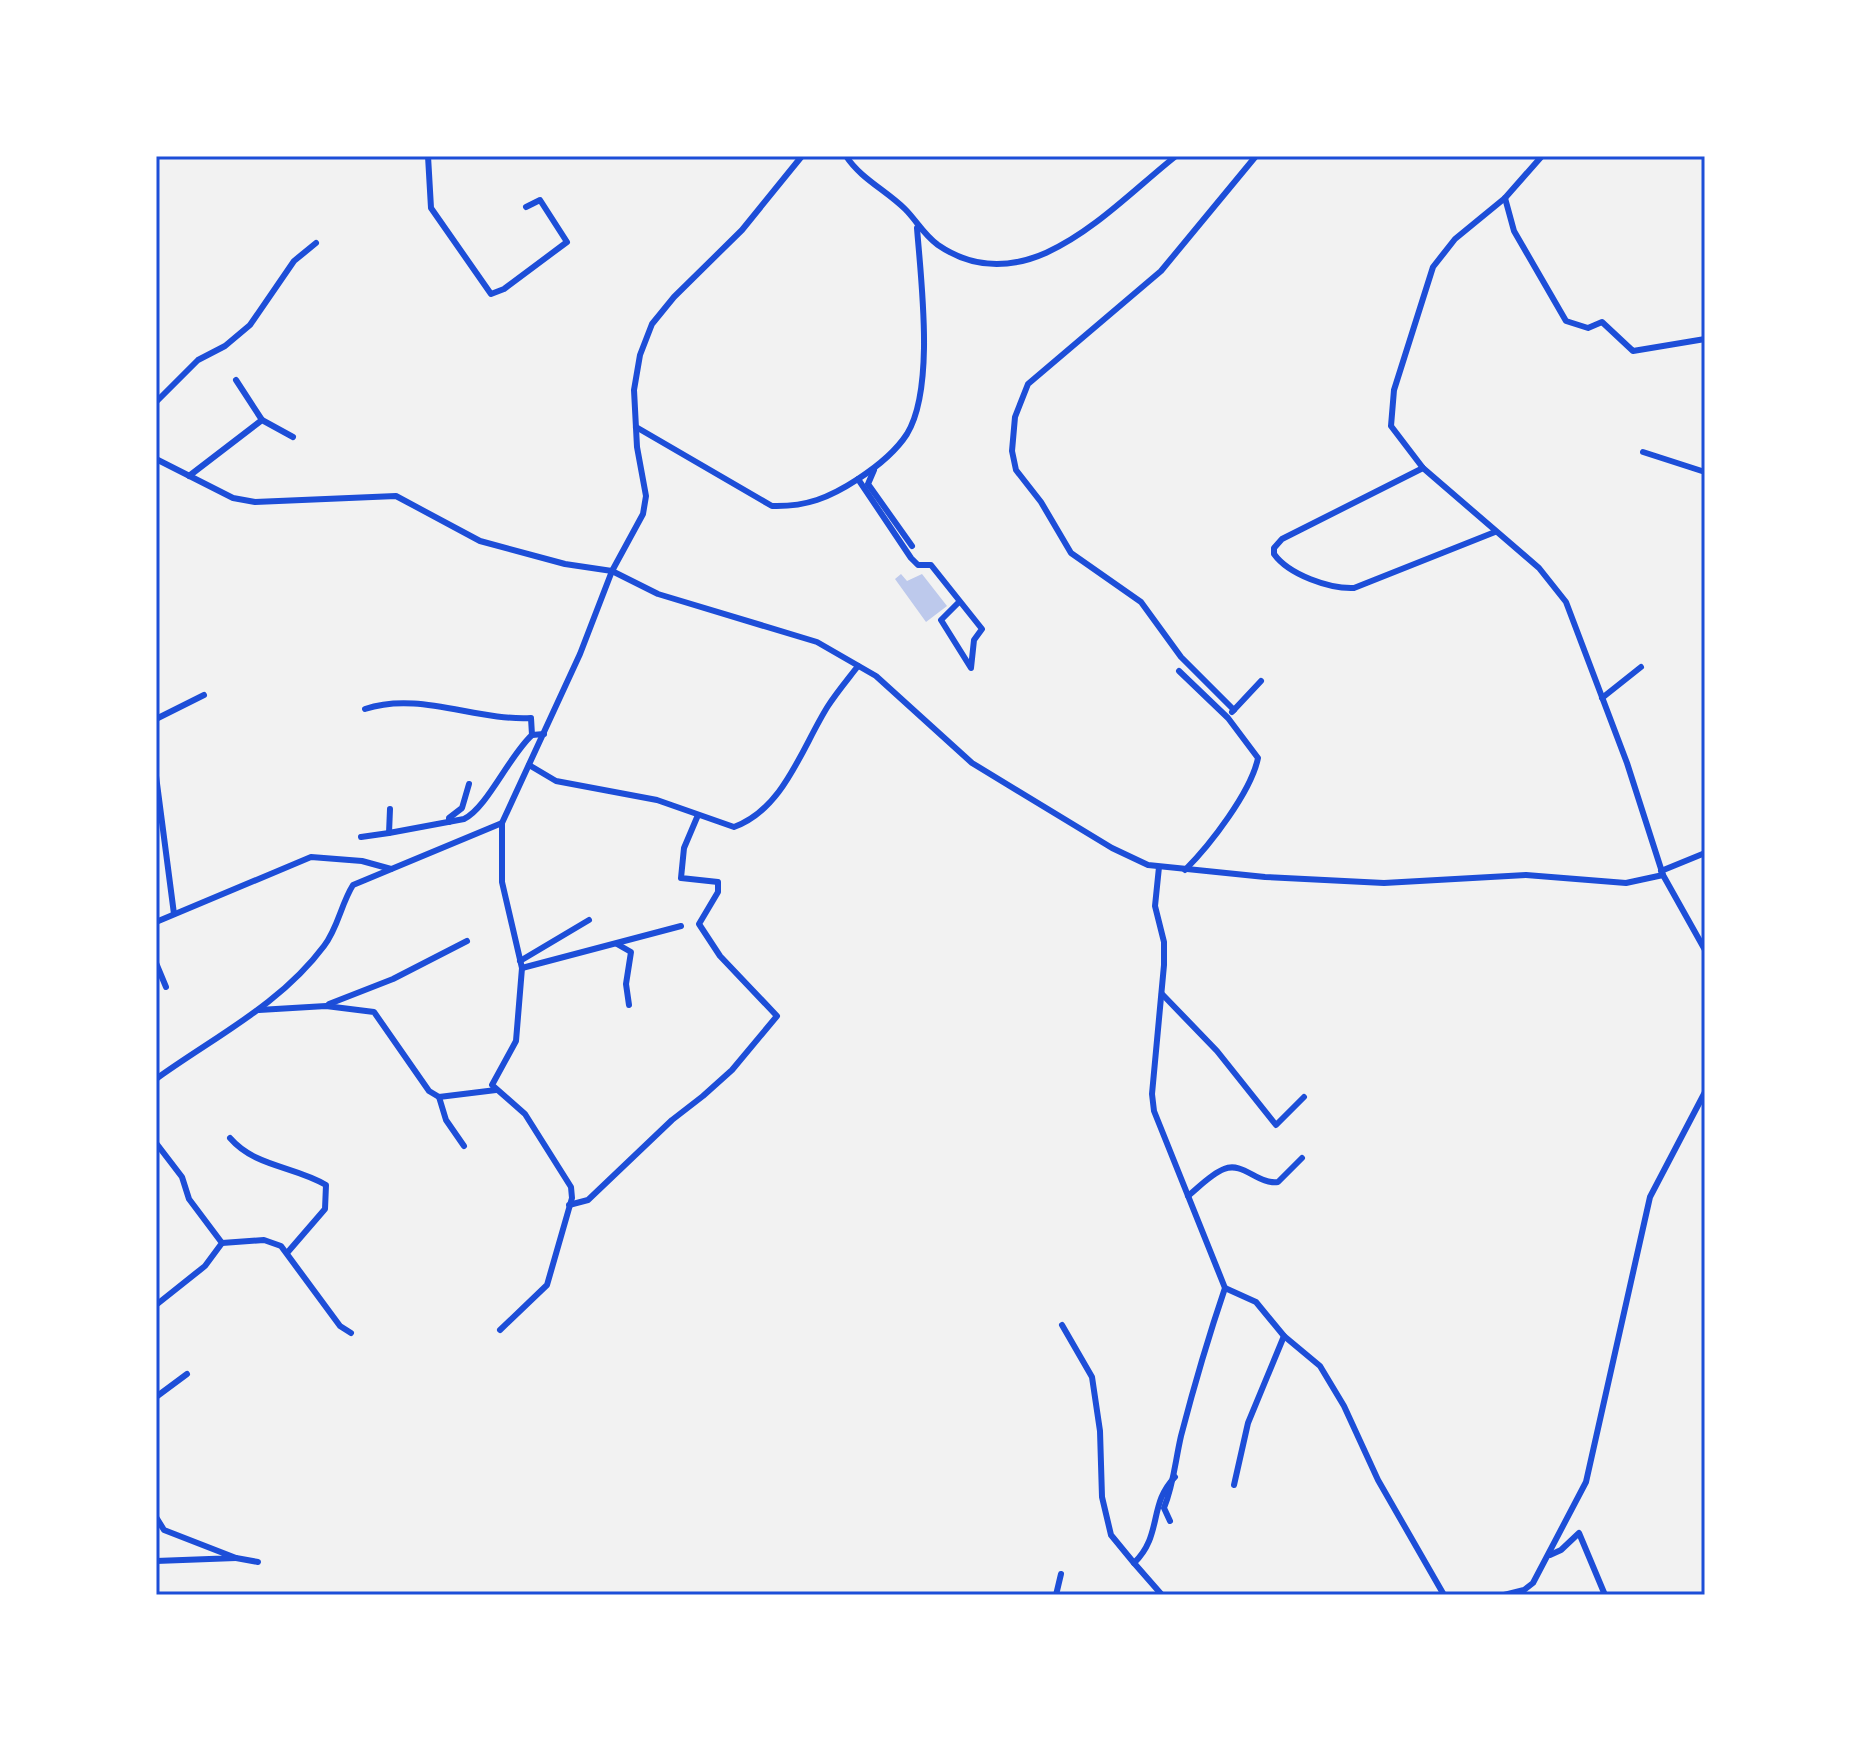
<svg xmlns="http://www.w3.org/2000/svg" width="1861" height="1751" font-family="Quicksand,sans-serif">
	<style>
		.building { fill: #bdc9ec }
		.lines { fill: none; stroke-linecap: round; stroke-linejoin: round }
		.minor { stroke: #1d4ed8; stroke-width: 6 }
		.neatline { fill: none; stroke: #1d4ed8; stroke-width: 3 }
	</style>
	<rect width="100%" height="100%" fill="#f2f2f2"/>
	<polygon class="building" points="901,574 907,581 922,574 947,606 926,622 895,579"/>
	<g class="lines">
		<g class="minor">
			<polyline points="428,156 431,208 491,294 504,289 567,242 540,200 526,207"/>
			<path d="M 846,156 C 860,178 887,191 905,209 C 917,221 923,234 938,245 C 1027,306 1111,207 1176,156"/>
			<polyline points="1542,156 1505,198 1455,239 1433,267 1394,390 1391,426 1423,468 1539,568 1566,602 1627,763 1663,875 1705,950"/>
			<polyline points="1505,198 1514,231 1566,321 1588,328 1602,322 1633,351 1705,339"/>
			<polyline points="236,380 262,420"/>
			<polyline points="156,402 198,360 225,346 250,325 294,261 316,243"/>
			<path d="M 636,427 L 772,506 C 806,507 829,498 858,479 C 875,468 896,451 907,434 C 935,388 921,281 917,228"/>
			<polyline points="1643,452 1705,472"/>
			<polyline points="156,459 233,498 255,502 396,496 480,541 565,564 612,571 658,594 817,642 876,676 972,763 1112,848 1148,865 1265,877 1384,883 1526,875 1626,883 1663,875"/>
			<path d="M 1423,468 L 1282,539 L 1274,548 L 1274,554 C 1289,575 1330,589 1354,588 L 1495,532"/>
			<polyline points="874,470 868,484 912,546"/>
			<polyline points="189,476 262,420 293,437"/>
			<polyline points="858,479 911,558 918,565 931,565 982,629 974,640 971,668 941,620 959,602"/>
			<path d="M 1179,671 L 1228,718 L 1258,758 C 1251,792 1210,845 1185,870"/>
			<polyline points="1602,698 1641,667"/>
			<path d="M 365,709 C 419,691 476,721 531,718 L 532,735"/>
			<polyline points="1234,710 1181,657 1141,602 1071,553 1041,502 1016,470 1012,451 1015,417 1028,384 1161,271 1256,156"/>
			<polyline points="1232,712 1261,681"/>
			<polyline points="156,719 204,695"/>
			<path d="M 529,765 L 556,781 L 657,800 L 734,827 C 784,809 802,747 828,706 C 837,692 848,679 858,666"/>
			<polyline points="156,776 174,914"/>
			<path d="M 390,809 L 389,833 L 464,819 C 487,808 509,756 532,735 L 544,734"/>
			<polyline points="449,822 449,818 462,808 469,784"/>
			<polyline points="361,837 389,833"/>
			<path d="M 1159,867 L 1155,906 L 1164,942 L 1164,965 L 1152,1094 L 1154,1111 L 1225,1288 C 1208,1338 1194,1386 1181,1436 C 1175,1462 1174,1483 1164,1508 L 1170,1521"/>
			<polyline points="1661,871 1705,853"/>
			<polyline points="156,922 311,857 362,861 391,869"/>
			<polyline points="617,944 631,952 626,984 629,1005"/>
			<polyline points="520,961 589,920"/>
			<polyline points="156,963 166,987"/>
			<polyline points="522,968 681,926"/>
			<polyline points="1162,994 1217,1051 1276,1125 1304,1097"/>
			<polyline points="329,1004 393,979 467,941"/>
			<polyline points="259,1010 326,1006 374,1012 429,1091 439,1097 496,1090"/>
			<path d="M 156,1079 C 214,1037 280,1005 324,946 C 338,928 341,904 353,885 L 502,823 L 580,654 L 612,571 L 643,514 L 646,496 L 637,447 L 634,390 L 640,355 L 652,324 L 674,297 L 742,230 L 802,156"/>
			<polyline points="439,1097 446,1120 464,1146"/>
			<path d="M 230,1138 C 255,1167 294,1166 326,1185 L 325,1209 L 287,1253"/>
			<polyline points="156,1143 182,1177 189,1199 222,1243 205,1266 156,1305"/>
			<path d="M 1188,1196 C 1198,1188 1211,1174 1224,1169 C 1243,1161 1258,1185 1278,1182 L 1302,1158"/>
			<polyline points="569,1205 588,1200 672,1120 703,1096 732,1070 777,1016 720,956 699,924 718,892 718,882 681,878 684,848 698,815"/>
			<polyline points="222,1243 264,1240 281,1246 340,1326 351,1333"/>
			<polyline points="1225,1288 1256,1302 1284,1336 1320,1366 1344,1406 1378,1480 1444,1595"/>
			<path d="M 1062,1325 L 1092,1377 L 1100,1431 L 1102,1497 L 1111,1535 L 1134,1563 C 1163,1535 1148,1504 1175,1477"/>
			<polyline points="500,1330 547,1285 572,1198 571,1187 525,1114 492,1085 516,1041 522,968 502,882 502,823"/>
			<polyline points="156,1397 187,1374"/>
			<polyline points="1234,1485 1248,1423 1284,1336"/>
			<polyline points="156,1517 164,1530 236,1558 156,1561"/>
			<polyline points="1550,1555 1561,1550 1579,1533 1605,1595"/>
			<polyline points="236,1558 258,1562"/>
			<polyline points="1134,1563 1162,1595"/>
			<polyline points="1056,1595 1061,1574"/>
			<polyline points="1504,1595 1524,1590 1533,1583 1586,1482 1650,1197 1705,1092"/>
		</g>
	</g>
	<rect width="1861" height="1751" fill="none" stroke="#ffffff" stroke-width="316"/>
	<rect x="158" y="158" width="1545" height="1435" class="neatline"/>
</svg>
